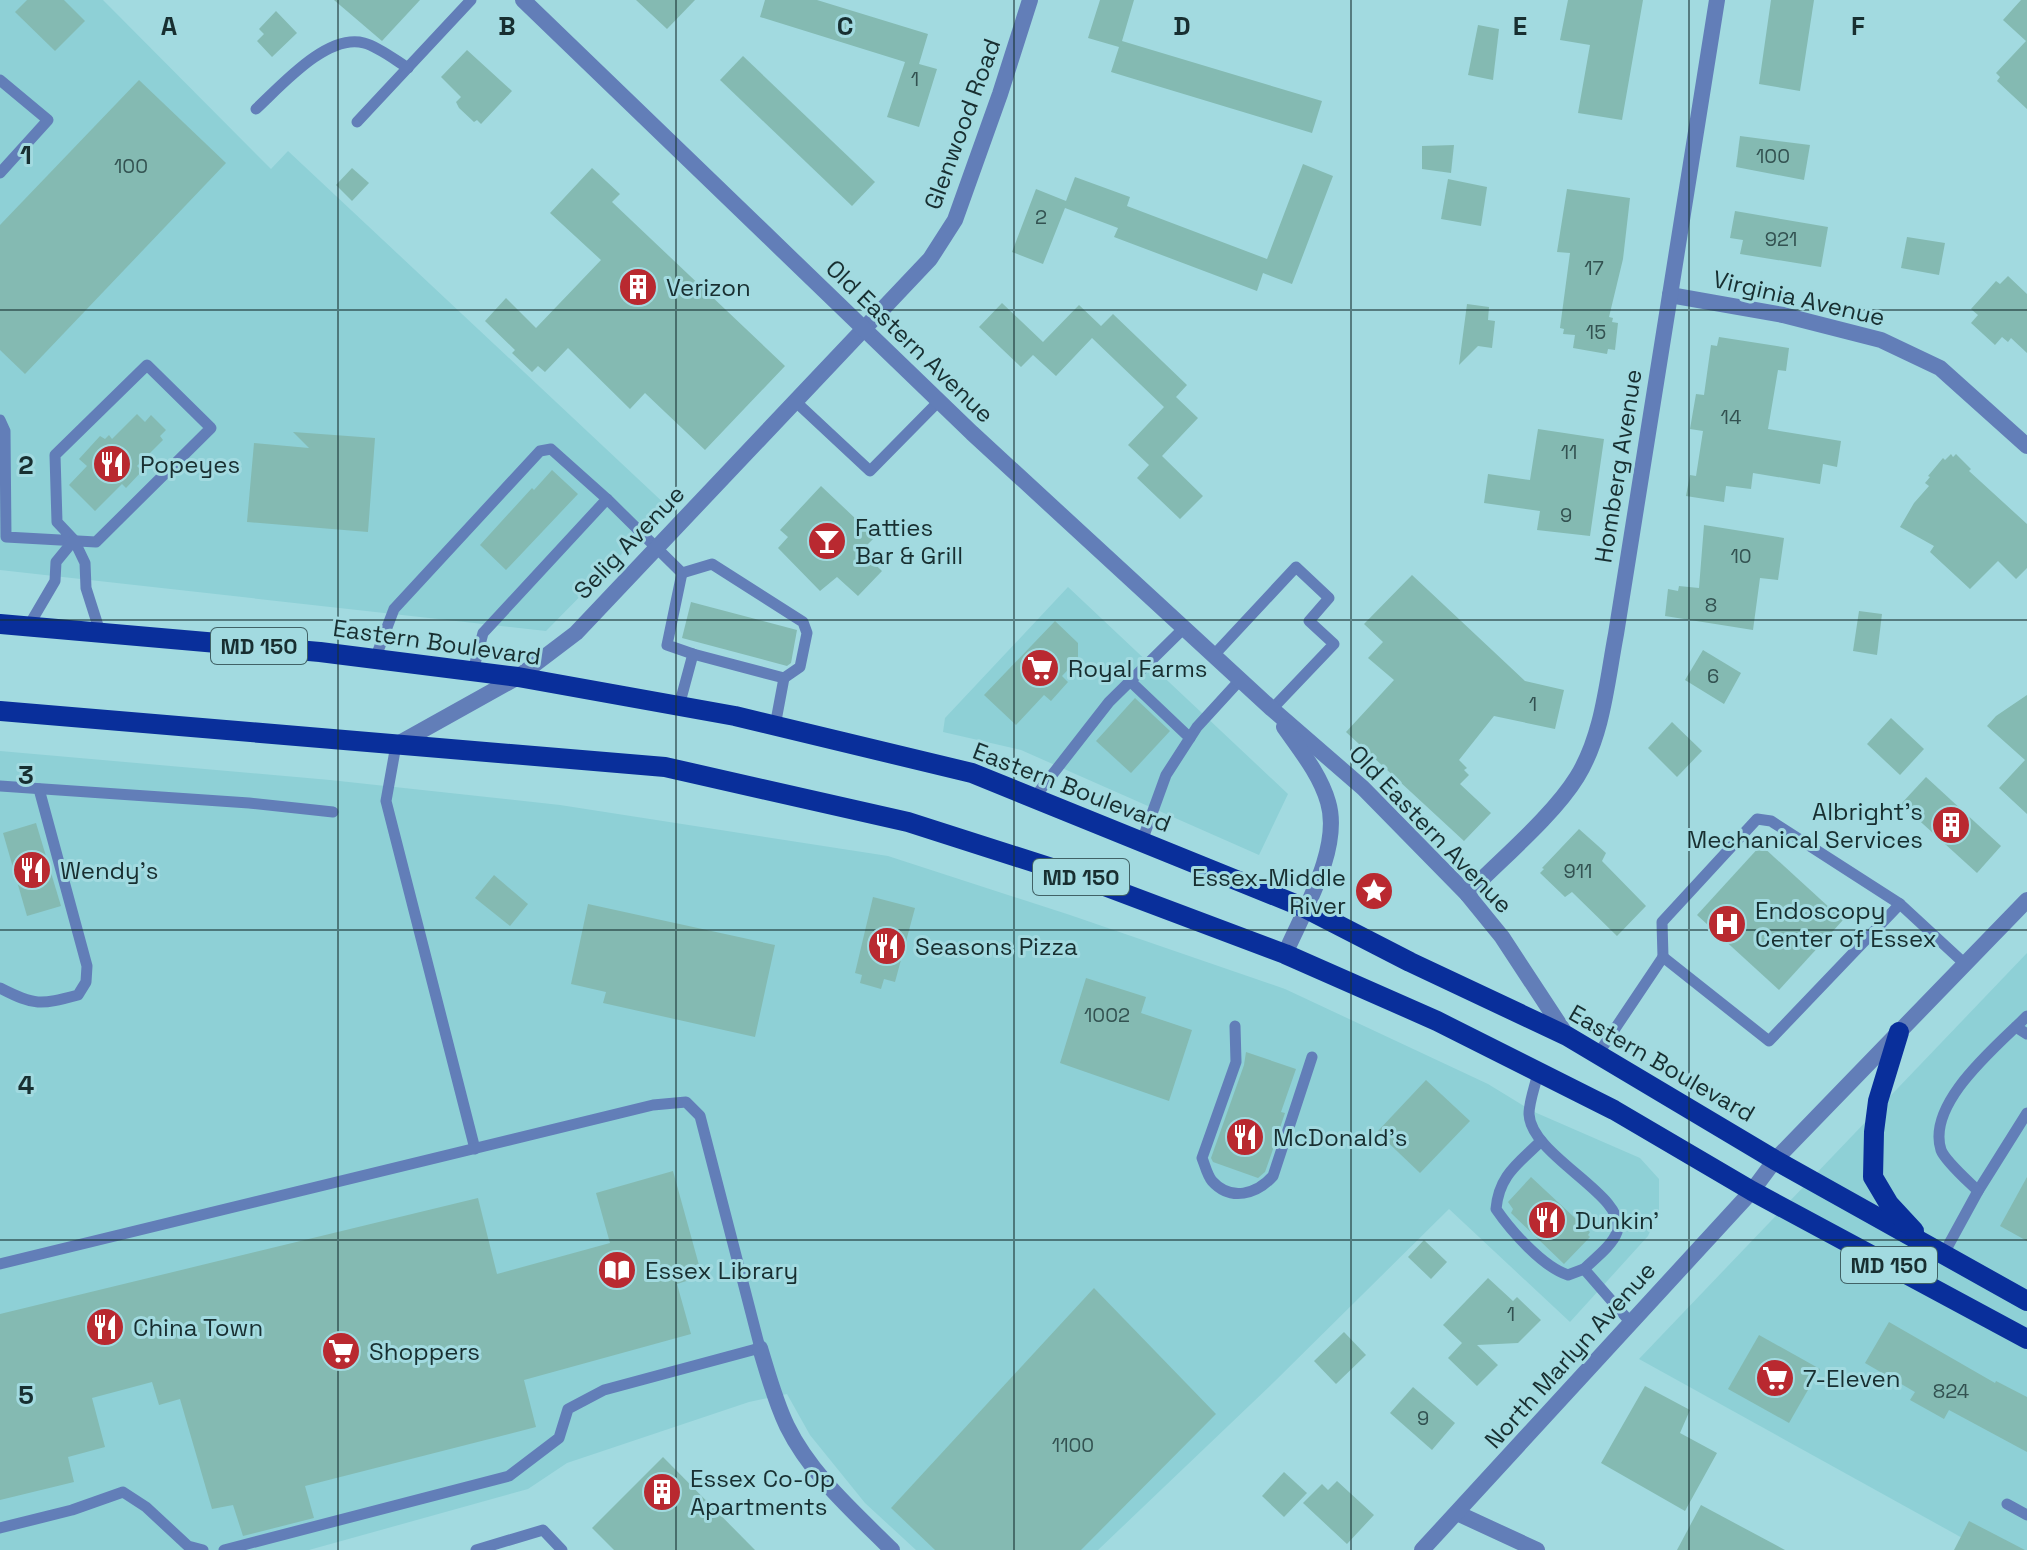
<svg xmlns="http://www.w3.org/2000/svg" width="2027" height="1550" font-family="'Space Grotesk',sans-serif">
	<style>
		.built { fill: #8ed0d6 }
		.building { fill: #84bab2 }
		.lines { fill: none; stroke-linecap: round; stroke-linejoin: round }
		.service { stroke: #627eb8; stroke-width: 11 }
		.minor { stroke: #627eb8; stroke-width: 16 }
		.tertiary { stroke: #627eb8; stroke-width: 16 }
		.primary { stroke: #092f9b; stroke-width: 20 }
		.grid { fill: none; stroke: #182f31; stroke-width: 2; stroke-opacity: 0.55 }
		.labels { text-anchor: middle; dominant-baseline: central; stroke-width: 6; stroke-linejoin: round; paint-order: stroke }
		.number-label { font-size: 20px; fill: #335251 }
		.shield { fill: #a2dae0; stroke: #416266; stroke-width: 2 }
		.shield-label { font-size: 22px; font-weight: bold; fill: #182f31 }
		.street-label { font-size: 24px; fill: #182f31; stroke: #a2dae0 }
		.poi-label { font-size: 24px; fill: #182f31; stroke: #a2dae0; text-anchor: start }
		.grid-label { font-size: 26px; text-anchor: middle; font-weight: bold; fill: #182f31; stroke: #a2dae0; stroke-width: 6; stroke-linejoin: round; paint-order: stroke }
	</style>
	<rect width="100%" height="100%" fill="#a2dae0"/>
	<g class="built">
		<polygon points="0,0 103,0 271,169 288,151 668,507 546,631 0,570"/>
		<polygon points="1068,587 1288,794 1259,855 1021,750 943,732 945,718"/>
		<polygon points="0,751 330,780 560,805 888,856 1070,915 1285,989 1488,1084 1532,1111 1640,1158 1659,1179 1659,1210 1648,1236 1570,1322 1449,1209 1274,1382 1098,1550 916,1550 865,1503 810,1435 787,1394 749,1402 567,1463 528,1489 309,1550 0,1550"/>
		<polygon points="2027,953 2027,1550 1984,1550 1639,1359"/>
	</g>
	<g class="building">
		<polygon points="27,0 64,0 85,21 55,51 15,12"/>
		<polygon points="334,0 420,0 382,41"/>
		<polygon points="636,0 695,0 667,29"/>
		<polygon points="765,0 817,0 928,34 919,64 937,69 919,127 887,117 905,62 760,17"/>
		<polygon points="1100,0 1134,0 1122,41 1322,101 1312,133 1111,72 1119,47 1088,38"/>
		<polygon points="1568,0 1643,0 1622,120 1578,113 1590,45 1560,40"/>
		<polygon points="1771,0 1814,0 1800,91 1759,84"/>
		<polygon points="2021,0 2027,0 2027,109 1997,81 2000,77 1996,73 2026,41 2003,20"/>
		<polygon points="276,11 297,33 272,57 257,41 264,34 259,29"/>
		<polygon points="1478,25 1499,29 1493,80 1468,75"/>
		<polygon points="467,50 512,91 481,124 477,120 474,122 459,108 456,102 461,97 441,77"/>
		<polygon points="743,56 875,182 852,206 720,80"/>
		<polygon points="139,80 226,163 25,374 0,350 0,225"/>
		<polygon points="1740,136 1810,145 1804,180 1736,167"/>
		<polygon points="1454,145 1451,173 1422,169 1422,146"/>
		<polygon points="1303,164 1333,176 1292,284 1263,273 1257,291 1114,237 1118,228 1065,208 1043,264 1012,252 1036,189 1066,201 1075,177 1130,197 1127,206 1267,259"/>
		<polygon points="352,168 369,183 352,201 336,185"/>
		<polygon points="592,168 620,194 612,202 785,366 705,450 645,393 630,409 568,348 545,372 538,366 532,372 512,353 515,350 485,321 506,298 536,328 601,260 550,213"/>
		<polygon points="1448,179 1487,187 1481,226 1441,219"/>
		<polygon points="1567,189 1630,198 1623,259 1609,317 1613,318 1612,322 1618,323 1615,350 1608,349 1607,354 1573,348 1575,335 1563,334 1564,329 1560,328 1570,253 1557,252"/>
		<polygon points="1735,211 1828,227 1821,267 1740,254 1743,240 1730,238"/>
		<polygon points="1907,237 1945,243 1939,275 1901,268"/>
		<polygon points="2008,276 2027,294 2027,353 2011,338 2008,342 2002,337 1995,345 1971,323 1978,315 1971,309 1996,281 2000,284"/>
		<polygon points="1002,303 1043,342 1079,305 1101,326 1113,314 1187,385 1176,397 1198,418 1162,456 1203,496 1180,519 1137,478 1149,465 1128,445 1164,407 1092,338 1056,376 1033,355 1021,367 979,327"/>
		<polygon points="1467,304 1489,307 1488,320 1495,321 1492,348 1478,346 1459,365"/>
		<polygon points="1719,337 1789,348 1786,371 1778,370 1768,429 1841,441 1837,467 1823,464 1820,484 1753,473 1751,489 1726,486 1724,502 1686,496 1690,475 1696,476 1703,431 1690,429 1696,394 1704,395 1711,345 1717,346"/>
		<polygon points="137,414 145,422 151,415 166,430 160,436 163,440 137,466 142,471 126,488 122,484 95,511 69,485 87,466 79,459 100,436 105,439 109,435 112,439"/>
		<polygon points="1538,429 1604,439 1590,536 1537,530 1540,511 1484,503 1488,474 1530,480"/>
		<polygon points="293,432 375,438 368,532 247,522 254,443 309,448"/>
		<polygon points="1951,454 1953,457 1956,454 1971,469 1969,471 2027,524 2027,568 2016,579 1998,561 1970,589 1930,552 1934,546 1900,527 1914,503 1929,486 1925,483 1930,477 1928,476 1943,458 1945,460"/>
		<polygon points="552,470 578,494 506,570 480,545 532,488 534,490"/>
		<polygon points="821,486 875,537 861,551 882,571 858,596 837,577 820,591 778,548 788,537 780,530"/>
		<polygon points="1704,525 1784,538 1778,580 1760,578 1753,630 1665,616 1668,589 1678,591 1679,586 1699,588"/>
		<polygon points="1412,575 1525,681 1564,690 1555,729 1494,716 1459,760 1467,768 1464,770 1469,775 1460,784 1491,813 1464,841 1346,732 1394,680 1368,658 1383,642 1364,624"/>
		<polygon points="691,602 797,630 791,663 787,666 682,638"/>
		<polygon points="1859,611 1882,614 1877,655 1853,651"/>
		<polygon points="1055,621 1078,643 1078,659 1062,676 1068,682 1051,701 1044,695 1016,725 984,695"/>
		<polygon points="1703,650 1741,673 1724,704 1685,680"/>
		<polygon points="2027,695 2027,814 1999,788 2025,760 1987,726 1996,716"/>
		<polygon points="1135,698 1170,731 1131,773 1096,741"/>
		<polygon points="1891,718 1924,749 1900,775 1867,744"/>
		<polygon points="1672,722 1702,751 1677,777 1648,748"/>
		<polygon points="1926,777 2001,846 1977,873 1901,804"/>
		<polygon points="36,823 61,906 27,916 3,833"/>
		<polygon points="1579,829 1606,853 1602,861 1646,906 1617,936 1572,892 1565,897 1540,873 1544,869 1542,868"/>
		<polygon points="1761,845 1843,920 1779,990 1697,915"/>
		<polygon points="494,875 528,904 510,926 475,898"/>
		<polygon points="873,897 915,908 895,982 884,979 881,989 860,983 862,975 855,973"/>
		<polygon points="588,904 775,945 755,1037 603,1003 606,992 571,984"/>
		<polygon points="1086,978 1146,997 1141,1013 1192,1030 1169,1101 1060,1063"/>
		<polygon points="1246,1052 1296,1069 1281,1112 1285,1113 1271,1155 1265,1172 1258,1178 1213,1162 1211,1158 1244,1065"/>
		<polygon points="1426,1080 1470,1121 1420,1173 1377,1132"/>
		<polygon points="673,1171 702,1276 677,1284 691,1334 524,1380 536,1427 305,1486 314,1518 243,1536 233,1505 212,1509 180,1399 159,1405 152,1382 92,1398 105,1447 68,1457 74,1482 0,1500 0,1314 478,1198 497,1274 610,1243 596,1193"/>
		<polygon points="1531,1177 1590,1232 1588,1235 1590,1237 1564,1264 1511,1213 1513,1209 1508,1202"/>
		<polygon points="2027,1177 2027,1241 2000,1226"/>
		<polygon points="1424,1240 1447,1262 1431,1279 1408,1257"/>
		<polygon points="1488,1278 1513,1301 1517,1297 1541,1320 1518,1343 1477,1345 1498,1365 1477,1386 1448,1358 1462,1343 1443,1325"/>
		<polygon points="1094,1288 1216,1414 1081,1550 935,1550 891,1508"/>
		<polygon points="1889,1322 1995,1383 1996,1381 2027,1397 2027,1452 1949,1410 1944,1419 1910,1400 1915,1392 1865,1363"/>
		<polygon points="1344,1332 1366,1355 1336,1384 1314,1361"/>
		<polygon points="1759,1335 1820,1369 1789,1423 1728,1389"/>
		<polygon points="1645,1386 1690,1410 1680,1433 1717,1453 1685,1511 1601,1463"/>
		<polygon points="1413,1387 1455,1423 1432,1450 1390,1413"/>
		<polygon points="663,1457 755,1550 614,1550 592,1528"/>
		<polygon points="1284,1472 1307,1493 1284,1517 1262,1496"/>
		<polygon points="1337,1481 1374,1515 1347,1544 1303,1503 1322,1484 1328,1490"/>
		<polygon points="1701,1505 1785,1550 1677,1550"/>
		<polygon points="1969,1521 2025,1550 1954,1550"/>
	</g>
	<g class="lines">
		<g class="service">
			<polyline points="0,80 48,120 0,173"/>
			<path d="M 256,109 C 281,86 327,33 364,43 C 379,47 395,60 408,68"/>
			<polyline points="357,122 471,0"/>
			<polyline points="796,402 870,471 939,401"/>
			<polyline points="0,420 5,431 6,537 96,542 211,428 147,365 55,455 57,522 74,540"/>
			<polyline points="607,499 682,573 667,645 693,654"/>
			<polyline points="682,573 712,564 803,622 807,633 800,667 784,678"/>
			<polyline points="28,627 55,581 56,562 74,540 85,563 86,588 100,632"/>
			<polyline points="1214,655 1296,567 1329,598 1309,621 1334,644 1272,709"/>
			<polyline points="375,659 394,609 540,451 551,449 607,499 483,633 473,671"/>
			<polyline points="1130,681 1190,738"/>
			<polyline points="679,706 693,654 784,678 775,726"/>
			<polyline points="396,745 386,801 475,1149"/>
			<polyline points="0,786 249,803 333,812"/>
			<polyline points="1034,798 1109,702 1184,628"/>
			<polyline points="1142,841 1166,775 1197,727 1240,680"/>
			<polyline points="1663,957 1662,922 1757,819 1771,821 1900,904"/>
			<path d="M 0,988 C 35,1006 40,1005 78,995 L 86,982 L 87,966 L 39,789"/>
			<path d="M 1235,1026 L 1236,1062 L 1202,1158 C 1205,1165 1207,1175 1212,1181 C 1231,1202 1257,1194 1273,1176 L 1312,1057"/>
			<polyline points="2016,1027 2027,1034"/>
			<polyline points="1598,1054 1663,957 1769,1041 1900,904 1965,964"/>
			<path d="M 1538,1072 C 1536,1084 1529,1101 1529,1114 C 1531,1157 1629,1196 1617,1232 C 1612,1246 1594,1259 1584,1269 L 1631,1323"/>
			<path d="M 1541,1141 C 1518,1164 1499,1175 1496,1209 C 1511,1231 1543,1267 1568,1275 L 1584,1269"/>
			<polyline points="1978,1191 2027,1113"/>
			<path d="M 1943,1255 L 1978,1191 C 1969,1182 1945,1161 1941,1150 C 1926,1103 1997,1046 2027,1016"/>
			<polyline points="0,1264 653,1105 686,1102 700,1116 760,1348 604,1390 568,1409 559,1438 509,1476 224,1550"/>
			<polyline points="2007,1504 2027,1515"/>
			<polyline points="0,1528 72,1510 123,1492 146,1507 188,1546 203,1550"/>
			<polyline points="476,1550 543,1530 562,1550"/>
		</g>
		<g class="minor">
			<polyline points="1670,295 1783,315 1881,340 1940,368 2027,446"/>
			<polyline points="396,745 518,677 576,633 930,259 955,220 1000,94 1030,0"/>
			<path d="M 1467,894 C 1500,860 1553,816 1577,777 C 1603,735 1607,681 1616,634 L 1717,0"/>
			<path d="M 760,1348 C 768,1374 775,1401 787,1426 C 811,1475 854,1512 892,1550"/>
			<polyline points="1457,1513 1537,1550"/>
		</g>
		<g class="tertiary">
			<polyline points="523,0 972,433 1272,709 1363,788 1467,894 1502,937 1567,1036"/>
			<path d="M 1284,727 C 1300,750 1320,774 1328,802 C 1342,848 1303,912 1285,954"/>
			<polyline points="1422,1550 1752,1191 1775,1160 2027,900"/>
		</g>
		<g class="primary">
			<polyline points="0,624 320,652 518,677 735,716 972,773 1305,908 1410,962 1567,1036 1775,1160 2027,1301"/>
			<polyline points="0,711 665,767 908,822 1083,878 1285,954 1437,1021 1614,1110 1752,1191 2027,1339"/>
			<polyline points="1899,1032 1878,1101 1874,1132 1873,1177 1889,1204 1914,1231"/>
		</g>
	</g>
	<path class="grid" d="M 338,0 L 338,1550M 676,0 L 676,1550M 1014,0 L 1014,1550M 1351,0 L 1351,1550M 1689,0 L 1689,1550M 0,310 L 2027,310M 0,620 L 2027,620M 0,930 L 2027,930M 0,1240 L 2027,1240"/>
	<defs>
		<g id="building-disc" transform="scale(2)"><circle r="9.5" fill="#b92930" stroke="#a2dae0"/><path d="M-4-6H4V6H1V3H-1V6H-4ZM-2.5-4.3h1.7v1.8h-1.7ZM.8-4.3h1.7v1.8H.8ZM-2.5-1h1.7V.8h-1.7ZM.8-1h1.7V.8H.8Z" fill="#fff"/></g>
		<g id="restaurant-disc" transform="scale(2)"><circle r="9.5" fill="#b92930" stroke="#a2dae0"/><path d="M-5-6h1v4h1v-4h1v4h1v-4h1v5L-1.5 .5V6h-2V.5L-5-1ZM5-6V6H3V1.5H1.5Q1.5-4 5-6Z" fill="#fff"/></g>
		<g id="bar-disc" transform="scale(2)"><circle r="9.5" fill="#b92930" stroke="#a2dae0"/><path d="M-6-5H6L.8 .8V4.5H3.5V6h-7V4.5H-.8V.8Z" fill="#fff"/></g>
		<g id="supermarket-disc" transform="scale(2)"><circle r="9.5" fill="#b92930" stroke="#a2dae0"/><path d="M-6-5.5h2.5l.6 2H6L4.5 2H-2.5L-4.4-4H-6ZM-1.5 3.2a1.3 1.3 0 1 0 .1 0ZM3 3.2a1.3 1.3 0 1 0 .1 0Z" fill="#fff"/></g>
		<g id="sight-disc" transform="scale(2)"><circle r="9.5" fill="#b92930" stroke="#a2dae0"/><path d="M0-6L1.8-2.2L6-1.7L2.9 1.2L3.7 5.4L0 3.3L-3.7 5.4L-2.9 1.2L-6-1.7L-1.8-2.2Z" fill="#fff"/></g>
		<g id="hospital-disc" transform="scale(2)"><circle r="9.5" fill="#b92930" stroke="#a2dae0"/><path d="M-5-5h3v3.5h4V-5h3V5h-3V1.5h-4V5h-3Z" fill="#fff"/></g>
		<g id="library-disc" transform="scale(2)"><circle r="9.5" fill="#b92930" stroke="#a2dae0"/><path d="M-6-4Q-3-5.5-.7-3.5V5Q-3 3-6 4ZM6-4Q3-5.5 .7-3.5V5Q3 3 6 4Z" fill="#fff"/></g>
	</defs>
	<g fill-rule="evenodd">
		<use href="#building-disc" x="638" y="287"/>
		<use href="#restaurant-disc" x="112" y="464"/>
		<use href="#bar-disc" x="827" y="541"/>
		<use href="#supermarket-disc" x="1040" y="668"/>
		<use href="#building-disc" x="1951" y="825"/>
		<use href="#restaurant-disc" x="32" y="870"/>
		<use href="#sight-disc" x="1374" y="891"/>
		<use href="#hospital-disc" x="1727" y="924"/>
		<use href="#restaurant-disc" x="887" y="946"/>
		<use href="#restaurant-disc" x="1245" y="1137"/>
		<use href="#restaurant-disc" x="1547" y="1220"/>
		<use href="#library-disc" x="617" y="1270"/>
		<use href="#restaurant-disc" x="105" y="1327"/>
		<use href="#supermarket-disc" x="341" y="1351"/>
		<use href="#supermarket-disc" x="1775" y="1378"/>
		<use href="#building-disc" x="662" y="1492"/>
	</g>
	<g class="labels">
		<g class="number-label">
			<text x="915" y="79">1</text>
			<text x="1773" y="156">100</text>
			<text x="131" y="166">100</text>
			<text x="1041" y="217">2</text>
			<text x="1781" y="239">921</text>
			<text x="1594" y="268">17</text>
			<text x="1596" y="332">15</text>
			<text x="1731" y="417">14</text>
			<text x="1569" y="452">11</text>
			<text x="1566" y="515">9</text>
			<text x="1741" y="556">10</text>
			<text x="1711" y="605">8</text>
			<text x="1713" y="676">6</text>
			<text x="1533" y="704">1</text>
			<text x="1578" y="871">911</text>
			<text x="1107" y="1015">1002</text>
			<text x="1511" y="1314">1</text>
			<text x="1951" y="1391">824</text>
			<text x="1423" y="1418">9</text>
			<text x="1073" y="1445">1100</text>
		</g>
		<g class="shield">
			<rect x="211" y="628" width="96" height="36" rx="6"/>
			<rect x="1033" y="859" width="96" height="36" rx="6"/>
			<rect x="1841" y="1247" width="96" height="36" rx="6"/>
		</g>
		<g class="shield-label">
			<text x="259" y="646">MD 150</text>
			<text x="1081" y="877">MD 150</text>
			<text x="1889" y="1265">MD 150</text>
		</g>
		<g class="street-label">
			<text transform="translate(962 124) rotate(-70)">Glenwood Road</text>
			<text transform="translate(1799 298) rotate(13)">Virginia Avenue</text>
			<text transform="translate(910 341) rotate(44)">Old Eastern Avenue</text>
			<text transform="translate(1618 466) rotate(-81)">Homberg Avenue</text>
			<text transform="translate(629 542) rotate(-46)">Selig Avenue</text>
			<text transform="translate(437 642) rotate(8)">Eastern Boulevard</text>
			<text transform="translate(1072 787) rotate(21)">Eastern Boulevard</text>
			<text transform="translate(1431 829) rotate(46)">Old Eastern Avenue</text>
			<text transform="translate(1662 1063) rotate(30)">Eastern Boulevard</text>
			<text transform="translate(1570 1355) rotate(-48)">North Marlyn Avenue</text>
		</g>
		<g class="poi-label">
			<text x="666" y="287">Verizon</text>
			<text x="140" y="464">Popeyes</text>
			<text x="855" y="527">Fatties<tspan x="855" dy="28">Bar &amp; Grill</tspan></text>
			<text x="1068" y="668">Royal Farms</text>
			<text x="1923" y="811" text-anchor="end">Albright’s<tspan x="1923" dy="28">Mechanical Services</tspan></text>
			<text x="60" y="870">Wendy's</text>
			<text x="1346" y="877" text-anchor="end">Essex-Middle<tspan x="1346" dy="28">River</tspan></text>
			<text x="1755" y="910">Endoscopy<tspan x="1755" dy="28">Center of Essex</tspan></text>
			<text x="915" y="946">Seasons Pizza</text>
			<text x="1273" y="1137">McDonald's</text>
			<text x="1575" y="1220">Dunkin'</text>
			<text x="645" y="1270">Essex Library</text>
			<text x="133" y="1327">China Town</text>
			<text x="369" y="1351">Shoppers</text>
			<text x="1803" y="1378">7-Eleven</text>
			<text x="690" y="1478">Essex Co-Op<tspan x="690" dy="28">Apartments</tspan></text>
		</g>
	</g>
	<g class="grid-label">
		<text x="169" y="35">A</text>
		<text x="507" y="35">B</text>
		<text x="845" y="35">C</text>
		<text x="1182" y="35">D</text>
		<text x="1520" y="35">E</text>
		<text x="1858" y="35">F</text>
		<text x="26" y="164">1</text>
		<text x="26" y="474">2</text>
		<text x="26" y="784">3</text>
		<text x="26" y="1094">4</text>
		<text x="26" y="1404">5</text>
	</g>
</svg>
